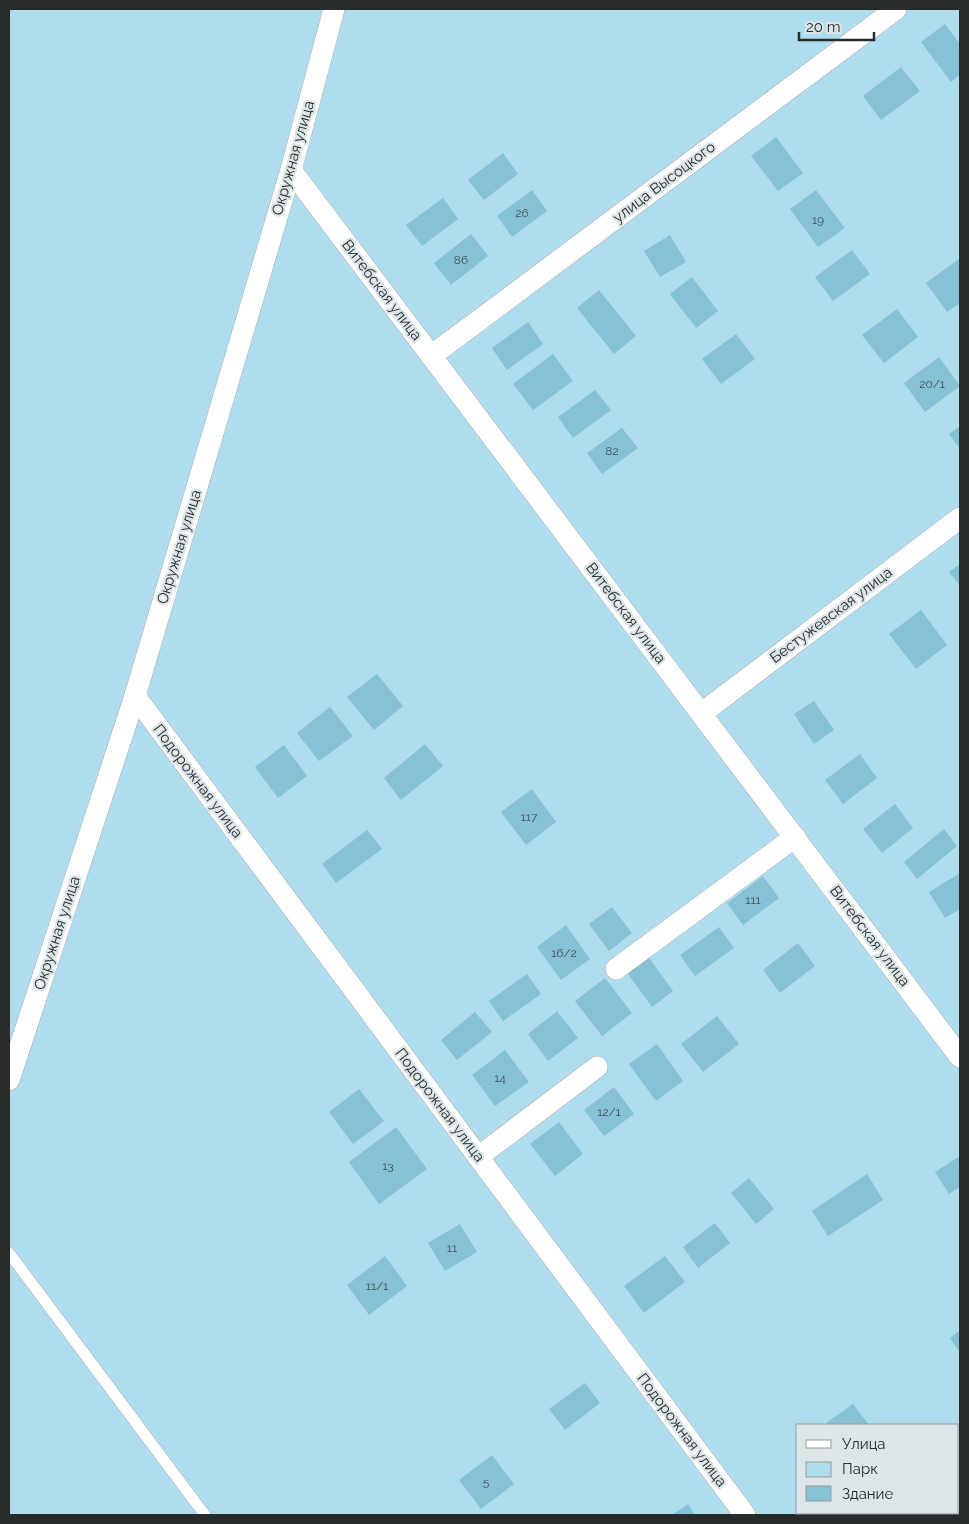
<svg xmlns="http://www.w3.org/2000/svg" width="969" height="1524" font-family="Raleway,sans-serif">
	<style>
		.green { fill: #b0dded; fill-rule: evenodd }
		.building { fill: #86c1d6 }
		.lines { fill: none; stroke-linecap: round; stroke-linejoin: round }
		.lane-casing { stroke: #a6afb2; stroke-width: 12 }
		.street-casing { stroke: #a6afb2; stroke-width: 22 }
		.lane { stroke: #fff; stroke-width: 11 }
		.street { stroke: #fff; stroke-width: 21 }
		.labels { text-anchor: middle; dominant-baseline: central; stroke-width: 4.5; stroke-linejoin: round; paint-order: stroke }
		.number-label { font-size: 12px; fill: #3f5056 }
		.street-label { font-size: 15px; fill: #272b2c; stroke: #dce6e9 }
	</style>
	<rect width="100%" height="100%" fill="#dce6e9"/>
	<path class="green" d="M 9,9 L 960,9 L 960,1515 L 9,1515 ZM 798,1425 L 958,1425 L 958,1513 L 798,1513 Z"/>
	<g class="building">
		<polygon points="945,24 960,44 960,75 951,82 921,42"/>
		<polygon points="901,67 920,91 881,120 863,96"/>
		<polygon points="776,137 803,173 778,191 751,156"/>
		<polygon points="503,153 518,174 484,200 468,180"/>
		<polygon points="532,190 547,211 512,237 497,216"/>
		<polygon points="816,190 845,228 818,247 790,209"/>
		<polygon points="443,198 458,219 422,246 406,225"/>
		<polygon points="471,234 488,256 451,285 434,263"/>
		<polygon points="670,235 686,262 660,277 644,251"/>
		<polygon points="852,250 870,274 833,301 815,277"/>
		<polygon points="960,258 960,303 947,312 926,283"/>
		<polygon points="692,277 718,311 696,328 670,294"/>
		<polygon points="599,290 636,336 614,354 577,308"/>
		<polygon points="897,309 918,337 884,363 862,335"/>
		<polygon points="528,322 543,344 507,370 492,348"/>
		<polygon points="736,334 755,359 721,384 702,359"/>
		<polygon points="553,354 573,381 533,410 513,384"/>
		<polygon points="939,357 960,386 925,412 904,383"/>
		<polygon points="595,390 611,410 573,438 558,417"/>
		<polygon points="960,426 960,449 949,434"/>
		<polygon points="622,428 638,448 602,474 587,453"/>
		<polygon points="960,564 960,586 949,572"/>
		<polygon points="921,610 947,645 916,669 889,634"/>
		<polygon points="377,674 403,706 374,730 347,697"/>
		<polygon points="814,701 834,730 814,744 794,714"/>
		<polygon points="330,707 353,736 319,761 297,733"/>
		<polygon points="425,744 443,766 401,800 384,778"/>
		<polygon points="284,745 307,776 278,798 255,767"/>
		<polygon points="860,754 877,778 843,804 825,780"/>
		<polygon points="532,789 556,822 526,845 501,812"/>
		<polygon points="895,804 913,828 882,853 863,829"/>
		<polygon points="944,829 957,846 917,879 904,862"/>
		<polygon points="367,830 382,849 336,883 322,864"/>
		<polygon points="960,873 960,909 945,918 929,892"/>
		<polygon points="763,876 779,898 743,925 727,903"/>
		<polygon points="612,907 632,933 609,951 589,924"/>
		<polygon points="566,925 590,959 561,980 537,947"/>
		<polygon points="719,927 734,948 695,976 680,955"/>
		<polygon points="798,943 815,966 780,993 763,970"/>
		<polygon points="647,955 673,991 652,1007 626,971"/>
		<polygon points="527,974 541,994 503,1021 489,1001"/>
		<polygon points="605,978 632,1013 602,1036 575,1001"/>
		<polygon points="557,1011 578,1038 548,1061 528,1034"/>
		<polygon points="475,1012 492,1032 457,1060 441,1040"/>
		<polygon points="717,1016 739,1044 703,1072 681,1044"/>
		<polygon points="657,1044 683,1081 656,1101 629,1064"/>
		<polygon points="505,1050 529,1082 495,1106 472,1075"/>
		<polygon points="614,1087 634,1114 604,1136 584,1110"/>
		<polygon points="359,1089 384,1121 353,1144 329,1112"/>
		<polygon points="559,1122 583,1154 555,1176 530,1144"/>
		<polygon points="396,1127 427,1169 379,1204 349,1162"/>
		<polygon points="960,1156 960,1187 949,1194 935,1172"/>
		<polygon points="867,1174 883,1200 828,1236 812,1211"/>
		<polygon points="749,1178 774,1209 756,1224 731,1193"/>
		<polygon points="715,1223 730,1243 698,1268 683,1247"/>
		<polygon points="460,1224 477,1252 445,1271 428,1243"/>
		<polygon points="385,1256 407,1286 369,1315 347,1285"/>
		<polygon points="665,1256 685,1282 644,1313 624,1286"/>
		<polygon points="960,1330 960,1353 950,1338"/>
		<polygon points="585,1383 600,1403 565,1430 549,1409"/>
		<polygon points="853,1404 869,1425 828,1425 826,1423"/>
		<polygon points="492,1455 514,1484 481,1509 459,1480"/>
		<polygon points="688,1504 695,1515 672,1515"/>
		<polygon points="804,1513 842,1513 839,1515 806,1515"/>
		<polygon points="924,1513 954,1513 950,1515 926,1515"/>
	</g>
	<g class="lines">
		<g class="lane-casing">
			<polyline id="lane" points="9,1253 205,1515"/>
		</g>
		<g class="street-casing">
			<g id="street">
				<polyline points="291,170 960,1057"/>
				<polyline points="431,356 896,9"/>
				<polyline points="135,696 745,1515"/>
				<polyline points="702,713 960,518"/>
				<polyline points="616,969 795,837"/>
				<polyline points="9,1080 135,696 291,170 334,9"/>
				<polyline points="478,1157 597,1067"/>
			</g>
		</g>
		<use href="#lane" class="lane"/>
		<use href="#street" class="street"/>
	</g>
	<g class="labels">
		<g class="number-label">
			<text x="522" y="213">26</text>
			<text x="818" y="220">19</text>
			<text x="461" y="260">86</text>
			<text x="932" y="384">20/1</text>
			<text x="612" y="451">82</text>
			<text x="529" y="817">117</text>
			<text x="753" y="900">111</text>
			<text x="564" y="953">16/2</text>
			<text x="500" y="1078">14</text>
			<text x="609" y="1112">12/1</text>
			<text x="388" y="1166">13</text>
			<text x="452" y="1248">11</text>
			<text x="377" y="1286">11/1</text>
			<text x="486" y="1482">5</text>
		</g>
		<g class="street-label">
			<text transform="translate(293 158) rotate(-74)">Окружная улица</text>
			<text transform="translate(664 182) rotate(-37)">улица Высоцкого</text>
			<text transform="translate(382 290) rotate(53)">Витебская улица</text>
			<text transform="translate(179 547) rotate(-73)">Окружная улица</text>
			<text transform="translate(626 613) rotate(53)">Витебская улица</text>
			<text transform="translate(831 615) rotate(-37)">Бестужевская улица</text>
			<text transform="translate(198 781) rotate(53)">Подорожная улица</text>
			<text transform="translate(57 933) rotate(-72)">Окружная улица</text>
			<text transform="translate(870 936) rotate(53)">Витебская улица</text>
			<text transform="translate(440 1105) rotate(53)">Подорожная улица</text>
			<text transform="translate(682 1430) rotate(53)">Подорожная улица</text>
		</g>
	</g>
	<rect width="969" height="1524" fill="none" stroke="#272b2c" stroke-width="20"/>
	<rect x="796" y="1424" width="162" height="90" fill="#dce6e9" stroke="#949b9d"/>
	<rect x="806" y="1440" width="25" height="8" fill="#ffffff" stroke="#949b9d"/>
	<text x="842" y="1449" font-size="15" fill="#272b2c">Улица</text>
	<rect x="806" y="1462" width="25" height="15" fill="#b0dded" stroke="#949b9d"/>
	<text x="842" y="1474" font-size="15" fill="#272b2c">Парк</text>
	<rect x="806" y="1486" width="25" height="15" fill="#86c1d6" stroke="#949b9d"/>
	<text x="842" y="1499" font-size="15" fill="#272b2c">Здание</text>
	<path d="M799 32v8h75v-8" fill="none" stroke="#272b2c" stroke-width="2.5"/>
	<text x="806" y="32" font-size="15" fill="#272b2c" stroke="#dce6e9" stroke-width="4" paint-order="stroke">20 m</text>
</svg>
